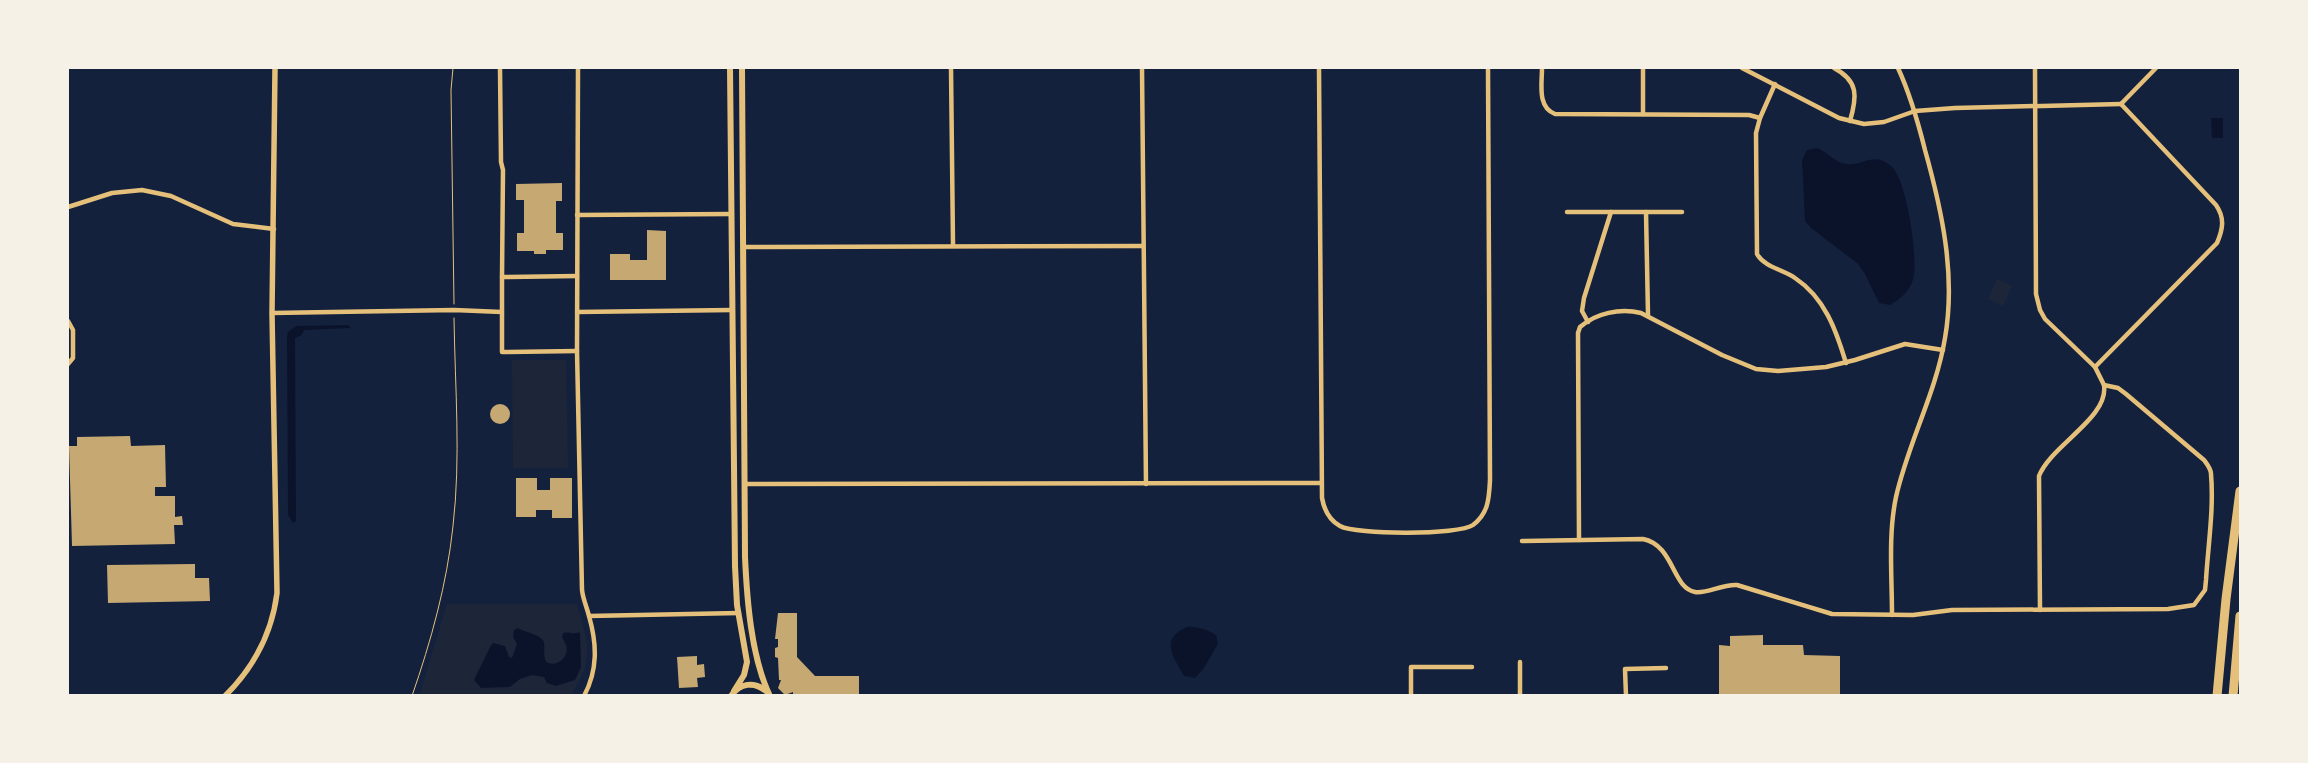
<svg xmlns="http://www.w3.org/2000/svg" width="2308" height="763" font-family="'Fira Sans Condensed',sans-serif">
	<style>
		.green { fill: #1d2539 }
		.water { fill: #0b132b }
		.building { fill: #c6a872 }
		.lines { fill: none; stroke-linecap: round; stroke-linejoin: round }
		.path { stroke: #e5c07b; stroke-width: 1 }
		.minor { stroke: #e5c07b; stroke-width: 4.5 }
		.tertiary { stroke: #e5c07b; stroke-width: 5.5 }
		.secondary { stroke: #e5c07b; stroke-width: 6 }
		.motorway { stroke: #e5c07b; stroke-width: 9 }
	</style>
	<rect width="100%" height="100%" fill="#14213d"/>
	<g class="green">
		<polygon points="1997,279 2012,286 2003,306 1988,299"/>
		<polygon points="512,360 566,360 568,468 513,468"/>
		<path d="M 447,604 L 577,604 C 588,643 595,660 571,695 L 419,696 Z"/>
	</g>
	<g class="water">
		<polygon points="2211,118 2223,118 2223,138 2212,138"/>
		<path d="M 1817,148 C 1828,152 1835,163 1847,164 C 1864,166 1873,151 1891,166 C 1907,179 1919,261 1913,280 C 1909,292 1900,299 1890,305 L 1879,303 L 1865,274 L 1857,263 L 1811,228 L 1805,221 L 1802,160 L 1807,150 Z"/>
		<polygon points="348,325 351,328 304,330 302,335 295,338 296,521 293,523 288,515 287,337 288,332 296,326"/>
		<path d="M 1187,627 C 1198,626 1207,630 1216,635 L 1218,644 L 1204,668 L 1195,678 L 1184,676 C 1173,656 1159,639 1187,627 Z"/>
		<path d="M 518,628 C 524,632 542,635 544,642 C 545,649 543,655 546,662 C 557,668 570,657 566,645 C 565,642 563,640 562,637 L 563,633 C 569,631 574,635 580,632 L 581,667 L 575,680 L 556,686 L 547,683 L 544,677 L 532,675 L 520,679 L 510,687 L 481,688 L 474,680 L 490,647 L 493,643 L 505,646 L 509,657 L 512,658 L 517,644 L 513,637 L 514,630 Z"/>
	</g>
	<g class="building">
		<polygon points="562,183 562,201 556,201 556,233 563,233 563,250 546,250 546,254 534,254 534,251 517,251 517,233 524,233 524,200 516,200 516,184"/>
		<polygon points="647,230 666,231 666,280 610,280 610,254 630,254 630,260 647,260"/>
		<circle cx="500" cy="414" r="10"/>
		<polygon points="130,436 131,446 165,445 166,487 155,487 155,496 175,496 175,517 182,516 183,525 174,525 175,544 72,546 69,446 77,446 77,437"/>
		<polygon points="516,478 537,478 537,490 550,490 550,478 572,478 572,518 552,518 552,510 536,510 536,517 516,517"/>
		<polygon points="195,564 195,578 209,578 210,601 108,603 107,565"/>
		<polygon points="778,613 797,613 797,657 815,676 859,676 859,695 806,696 793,694 793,692 785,695 778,688 781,680 779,680 778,658 775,657 775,648 778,647 778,639 775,639"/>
		<polygon points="1763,635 1763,645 1803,645 1804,655 1840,656 1840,696 1719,696 1719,645 1730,646 1730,636"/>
		<polygon points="697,656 697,665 704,664 705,677 697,678 698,687 679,688 677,657"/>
	</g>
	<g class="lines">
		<g class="path">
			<polyline points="453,68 451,90 454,304"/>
			<path d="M 412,696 C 431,641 447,584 453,526 C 461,457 455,388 454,318"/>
		</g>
		<g class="minor">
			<polyline points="500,68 501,162 503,170 502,277"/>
			<path d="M 578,68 L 577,351 L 582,590 C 583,599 587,608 589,616 C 597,644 598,670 584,696"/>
			<polyline points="951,68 953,245"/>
			<polyline points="1142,68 1146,484"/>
			<path d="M 1319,68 L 1322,498 C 1324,509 1329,520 1340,526 C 1356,535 1459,535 1473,525 C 1489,513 1489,497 1490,480 L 1488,68"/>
			<path d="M 1542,68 C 1542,84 1537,107 1555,114 L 1749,115 L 1760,118"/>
			<polyline points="1742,68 1839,118 1864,124 1884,122 1915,111 1955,108 2121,104"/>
			<path d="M 1834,68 C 1859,81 1857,97 1850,121"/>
			<path d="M 1775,84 L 1760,118 L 1756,133 L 1757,254 C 1764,267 1784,270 1795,278 C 1825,298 1836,330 1846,363"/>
			<polyline points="2121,104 2156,68"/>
			<polyline points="1643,114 1643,68"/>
			<polyline points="68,207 112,193 142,190 171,196 233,224 274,229"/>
			<polyline points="1567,212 1682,212"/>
			<polyline points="1646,212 1648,315"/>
			<polyline points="577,215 732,214"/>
			<polyline points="744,247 1143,246"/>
			<polyline points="577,276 502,277 502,352 577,351"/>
			<polyline points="577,312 732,310"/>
			<polyline points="272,313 454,310 502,312"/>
			<polyline points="68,321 73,330 73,358 68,364"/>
			<polyline points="1588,322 1582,311 1584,298 1611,212"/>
			<path d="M 2095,367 L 2217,243 C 2223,229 2225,218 2216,205 L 2121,104"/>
			<polyline points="746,484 1321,483"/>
			<path d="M 1579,540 L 1578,333 L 1580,327 C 1596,313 1620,308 1641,313 L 1722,355 L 1756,369 L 1778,371 L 1826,367 L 1855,360 L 1905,344 L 1943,350"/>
			<path d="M 1522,541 L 1643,539 C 1674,545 1672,588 1695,592 C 1707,594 1722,584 1737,585 L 1832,614 L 1913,615 L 1952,610 L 2168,609 L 2194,605 L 2205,590 L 2206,580 C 2208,546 2214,509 2211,474 C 2211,469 2207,464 2204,460 L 2126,394 L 2118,388 L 2104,385 L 2095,367 L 2045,319 L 2040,310 L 2036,294 L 2035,68"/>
			<path d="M 2040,610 L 2039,476 C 2051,445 2109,418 2104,385"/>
			<path d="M 1892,615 C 1892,576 1888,535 1896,497 C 1908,443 1936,393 1945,338 C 1956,275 1942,211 1925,150 C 1918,122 1910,94 1898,68"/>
			<polyline points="589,616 739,613"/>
			<polyline points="1520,662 1520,696"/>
			<polyline points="1411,696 1411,667 1472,667"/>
			<polyline points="1626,696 1625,669 1666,668"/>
		</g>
		<path class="tertiary" d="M 225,696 C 254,667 272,634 277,593 L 272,313 L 275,68"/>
		<g class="secondary">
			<polyline points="730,68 735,566 737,605 747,662 744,675 734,691"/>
			<path d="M 742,68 L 745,557 C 747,600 751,655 769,694"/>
			<path d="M 731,696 C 740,683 754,681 766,691"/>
		</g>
		<g class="motorway">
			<polyline points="2217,696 2226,599 2240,491"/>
			<polyline points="2233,696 2240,616"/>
		</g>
	</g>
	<rect width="2308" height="763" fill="none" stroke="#f6f1e7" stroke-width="138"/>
</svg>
